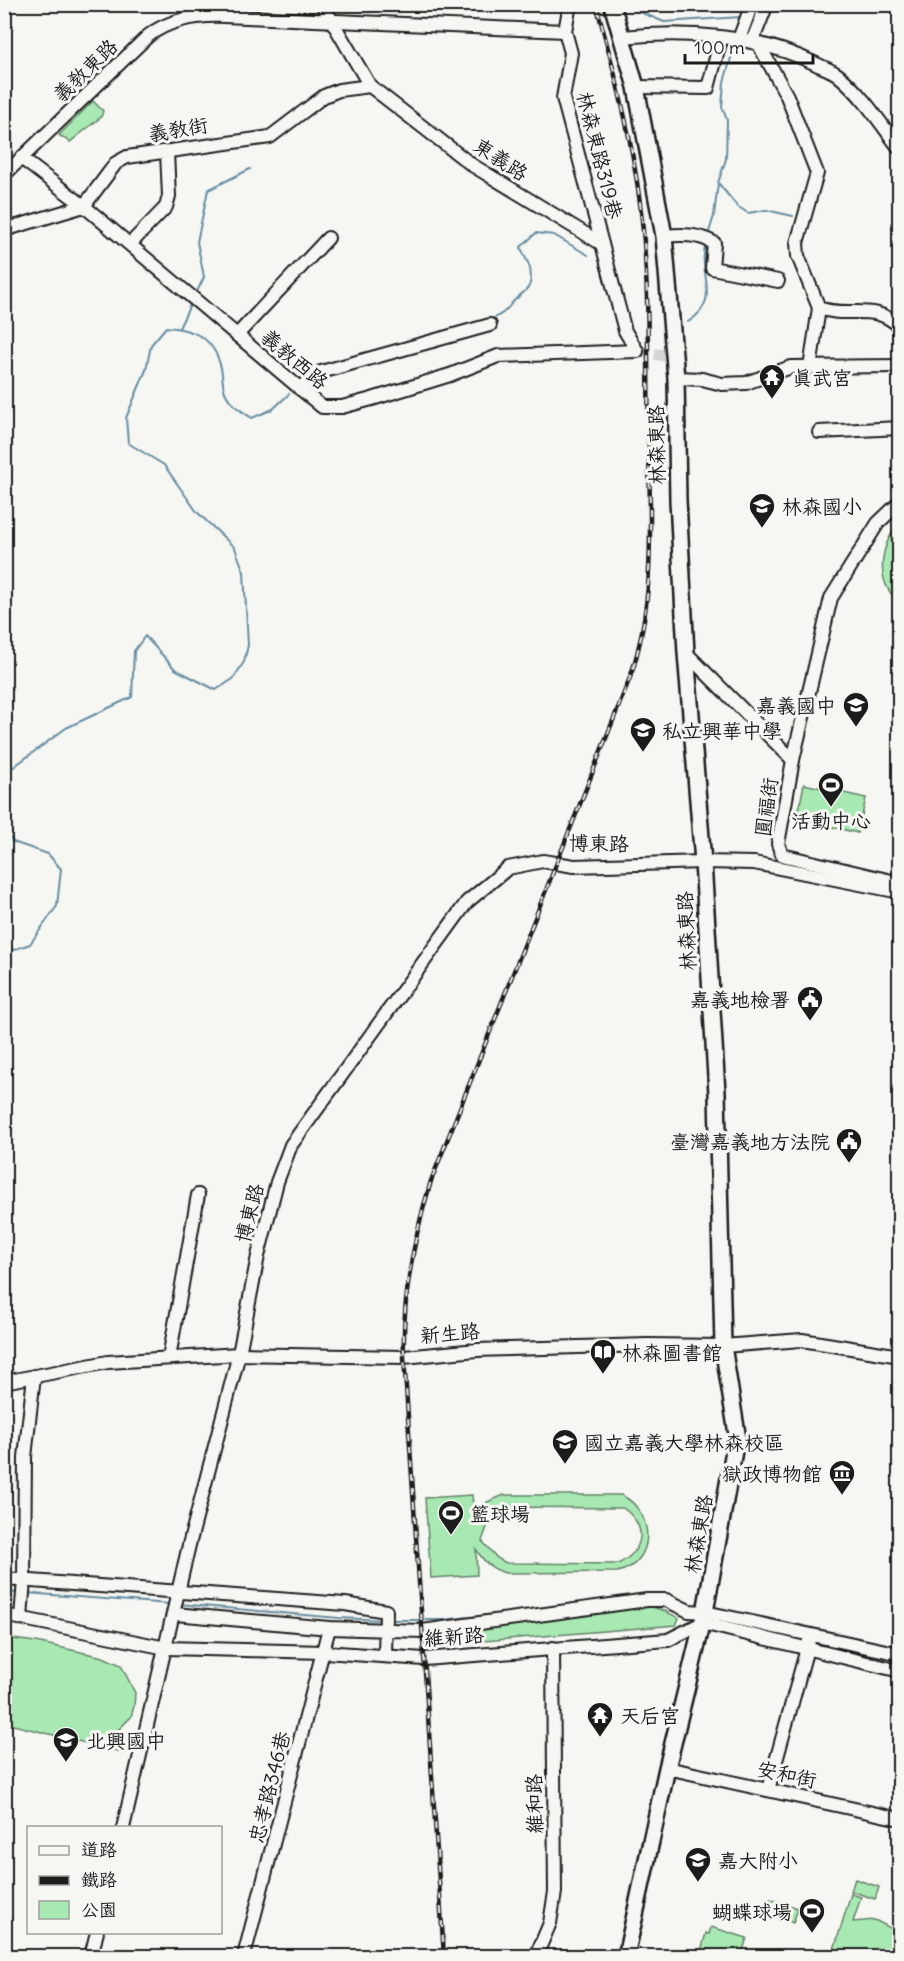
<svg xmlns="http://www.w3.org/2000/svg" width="904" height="1961" font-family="Delius,'LXGW WenKai TC',sans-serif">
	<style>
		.green { fill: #a8e9b3; stroke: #628268; stroke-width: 1.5; fill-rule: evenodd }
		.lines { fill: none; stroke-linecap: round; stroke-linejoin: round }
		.stream { stroke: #668da1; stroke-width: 2 }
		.minor-tunnel { stroke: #d5d5d2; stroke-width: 12; stroke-dasharray: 12 6; stroke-linecap: butt }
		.minor-casing { stroke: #1c1c1c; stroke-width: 16 }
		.major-casing { stroke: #1c1c1c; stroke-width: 20 }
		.minor { stroke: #f6f6f2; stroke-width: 12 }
		.major { stroke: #f6f6f2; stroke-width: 15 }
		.rail-casing { stroke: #1c1c1c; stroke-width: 4.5 }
		.rail { stroke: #f6f6f2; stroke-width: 2; stroke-dasharray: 7; stroke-linecap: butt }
		.labels { text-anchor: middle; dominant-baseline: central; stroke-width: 6; stroke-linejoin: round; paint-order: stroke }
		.street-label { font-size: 20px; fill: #1c1c1c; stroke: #f6f6f2 }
		.poi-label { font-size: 20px; fill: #1c1c1c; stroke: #f6f6f2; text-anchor: start }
	</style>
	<rect width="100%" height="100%" fill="#f6f6f2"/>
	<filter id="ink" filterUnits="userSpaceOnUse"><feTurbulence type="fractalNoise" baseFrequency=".0167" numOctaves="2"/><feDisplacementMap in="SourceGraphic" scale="12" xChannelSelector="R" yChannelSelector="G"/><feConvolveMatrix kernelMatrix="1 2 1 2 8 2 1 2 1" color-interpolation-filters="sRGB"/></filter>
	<g filter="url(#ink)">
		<g class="green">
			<polygon points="93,101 103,111 101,117 70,142 59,135"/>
			<path d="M 899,523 L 899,602 C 874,581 880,546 899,523 Z"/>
			<polygon points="804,784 866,798 858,833 797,819"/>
			<path d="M 472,1495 L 475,1525 L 487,1502 L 504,1495 L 621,1495 C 655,1511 657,1563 617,1572 L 505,1573 C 490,1568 484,1562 476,1549 L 477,1575 L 431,1578 L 425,1498 ZM 506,1507 L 623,1508 C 648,1526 645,1550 618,1564 L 506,1563 L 497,1558 L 482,1541 L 490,1519 Z"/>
			<polygon points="646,1605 665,1611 679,1618 676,1625 435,1645 433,1630"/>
			<polygon points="5,1638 36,1642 103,1657 121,1665 135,1693 134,1706 131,1717 110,1738 124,1742 122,1752 5,1723"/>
			<polygon points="855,1879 879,1887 875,1899 851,1891"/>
			<polygon points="851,1894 861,1897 853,1922 875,1920 894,1930 899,1936 899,1956 832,1956"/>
			<polygon points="770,1899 798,1908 793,1923 766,1911"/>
			<polygon points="711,1927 747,1938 741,1956 705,1955 701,1951 706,1933 709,1934"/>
		</g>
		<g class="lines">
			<g class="stream">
				<polyline points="637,4 640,12 664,22 741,17"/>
				<polyline points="719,184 737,206 748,213 766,210 793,216"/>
				<polyline points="708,235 714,216 718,183 726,159 727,120 722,107 724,82 731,58"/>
				<polyline points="195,296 204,277 197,242 208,190 250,169"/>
				<path d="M 490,320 C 501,315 505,312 512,303 C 523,290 534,292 530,268 C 528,261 523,255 521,247 L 536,233 L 554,235 L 588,255"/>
				<path d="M 688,322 C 724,299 696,273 706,243"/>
				<polyline points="179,328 191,303"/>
				<path d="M 4,774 L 66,728 L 132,697 L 134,651 L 145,636 L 175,669 L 216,690 L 233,679 L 244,662 L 248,645 L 244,572 L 235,548 L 197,512 L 164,465 L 128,443 L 126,418 L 146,370 L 151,345 L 166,327 C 195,329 214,338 221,368 C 223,376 222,385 225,392 C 230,404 241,411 252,418 L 273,409 L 289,394"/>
				<polyline points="4,828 13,842 48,854 61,869 57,906 30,944 4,953"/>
				<polyline points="4,1592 18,1593"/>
				<polyline points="26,1593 170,1604"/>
				<polyline points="179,1604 339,1618 383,1620"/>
				<polyline points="391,1620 443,1620 505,1613"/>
			</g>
			<polyline class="minor-tunnel" points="637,351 674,357"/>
			<g class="minor-casing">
				<g id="minor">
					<polyline points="322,4 370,86 472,165 602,244 625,331 637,351"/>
					<polyline points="570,4 565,31 571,53 563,98 602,244"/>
					<path d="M 622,37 C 685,30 756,35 814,63 C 822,67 832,70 838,75 C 863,95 881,124 900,149"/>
					<polyline points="739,39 752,4"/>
					<polyline points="752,42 767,4"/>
					<polyline points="758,43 787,96 817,173 797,243 798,256 819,308 810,368"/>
					<polyline points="636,87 708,88 721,39"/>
					<polyline points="21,158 84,206 322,407 342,407 372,399 450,375 498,356 637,351"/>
					<path d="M 4,175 L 148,36 C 169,20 197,15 224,16 L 565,31"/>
					<polyline points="4,230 84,206 116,163 127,157 270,137 324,96 339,90 370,86"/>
					<path d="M 664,236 C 682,234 698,234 714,243 L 712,268 L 778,281"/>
					<polyline points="130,244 166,207 169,196 167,152"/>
					<path d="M 819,308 C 848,319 874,301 900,327"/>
					<polyline points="237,335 328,238"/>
					<polyline points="676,378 702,379 722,384 746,383 791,367 900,366"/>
					<polyline points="300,389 314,374 490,325"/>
					<polyline points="819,432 900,428"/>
					<polyline points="900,502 878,523 831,598 793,760 778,844 782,855 900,883"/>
					<polyline points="686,653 793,760"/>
					<polyline points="169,1358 198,1195"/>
					<polyline points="4,1382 108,1362 239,1354 404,1357 477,1350 647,1345 723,1346 802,1340 900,1356"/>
					<polyline points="4,1579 345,1604 386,1611 385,1656"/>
					<polyline points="175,1614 329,1628 422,1631 647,1600 666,1600 689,1611 705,1612 900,1654"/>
					<polyline points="4,1615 166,1648 324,1652 424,1659 668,1640 702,1623 900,1671"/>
					<polyline points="21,1618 24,1580 25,1457 34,1376"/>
					<polyline points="667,1768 900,1819"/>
					<polyline points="768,1790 809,1641"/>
					<polyline points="123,1828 189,1545 239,1354 258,1256 277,1182 291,1145 467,902 508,868 543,861 574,866 703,862 754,863 900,892"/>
					<polyline points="91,1956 97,1932"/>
					<polyline points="244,1956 329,1628"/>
					<polyline points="536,1956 550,1923 555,1892 553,1648"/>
				</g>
			</g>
			<g class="major-casing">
				<polyline id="major" points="612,4 636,87 664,236 676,378 678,500 686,653 703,862 717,1093 723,1346 737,1434 705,1612 667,1768 626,1956"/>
			</g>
			<use href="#minor" class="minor"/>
			<use href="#major" class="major"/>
			<g class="rail-casing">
				<path id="rail" d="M 444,1956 L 404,1357 C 402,1297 414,1237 431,1181 L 631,675 C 655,601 650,526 649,450 C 647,361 651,270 637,182 C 628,122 612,62 596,4"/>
			</g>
			<use href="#rail" class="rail"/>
		</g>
	</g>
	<defs>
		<g id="temple-pin" transform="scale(1.35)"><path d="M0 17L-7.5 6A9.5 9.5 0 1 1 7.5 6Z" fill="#1c1c1c" stroke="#f6f6f2"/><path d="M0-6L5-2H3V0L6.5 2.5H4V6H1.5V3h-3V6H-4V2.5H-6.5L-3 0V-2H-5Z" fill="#fff"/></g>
		<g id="school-pin" transform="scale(1.35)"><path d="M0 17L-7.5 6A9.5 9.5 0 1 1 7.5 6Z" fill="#1c1c1c" stroke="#f6f6f2"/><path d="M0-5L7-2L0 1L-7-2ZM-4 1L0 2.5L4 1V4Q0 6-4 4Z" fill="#fff"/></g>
		<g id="stadium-pin" transform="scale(1.35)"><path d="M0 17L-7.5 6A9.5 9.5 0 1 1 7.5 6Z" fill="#1c1c1c" stroke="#f6f6f2"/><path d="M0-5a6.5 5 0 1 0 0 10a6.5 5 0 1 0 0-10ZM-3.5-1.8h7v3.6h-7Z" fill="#fff"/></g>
		<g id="civic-pin" transform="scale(1.35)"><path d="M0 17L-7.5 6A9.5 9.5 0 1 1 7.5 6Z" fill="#1c1c1c" stroke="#f6f6f2"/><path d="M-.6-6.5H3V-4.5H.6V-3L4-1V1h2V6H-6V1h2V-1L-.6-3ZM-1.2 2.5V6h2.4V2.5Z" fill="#fff"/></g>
		<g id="library-pin" transform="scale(1.35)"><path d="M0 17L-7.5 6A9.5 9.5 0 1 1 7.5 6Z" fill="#1c1c1c" stroke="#f6f6f2"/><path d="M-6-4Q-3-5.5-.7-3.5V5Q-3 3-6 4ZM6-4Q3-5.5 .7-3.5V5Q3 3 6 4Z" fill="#fff"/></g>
		<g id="university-pin" transform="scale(1.35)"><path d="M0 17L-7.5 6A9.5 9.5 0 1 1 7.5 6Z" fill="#1c1c1c" stroke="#f6f6f2"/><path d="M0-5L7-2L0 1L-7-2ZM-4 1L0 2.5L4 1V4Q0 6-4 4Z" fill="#fff"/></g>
		<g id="museum-pin" transform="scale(1.35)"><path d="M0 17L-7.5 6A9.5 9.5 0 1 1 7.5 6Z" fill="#1c1c1c" stroke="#f6f6f2"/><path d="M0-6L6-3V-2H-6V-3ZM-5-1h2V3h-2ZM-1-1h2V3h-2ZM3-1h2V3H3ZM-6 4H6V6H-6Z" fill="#fff"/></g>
	</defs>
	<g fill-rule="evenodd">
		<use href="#temple-pin" x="772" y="377"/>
		<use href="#school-pin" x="762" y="506"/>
		<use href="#school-pin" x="856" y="705"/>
		<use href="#school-pin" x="643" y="730"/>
		<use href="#stadium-pin" x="831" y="785"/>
		<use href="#civic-pin" x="810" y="999"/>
		<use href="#civic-pin" x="849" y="1141"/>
		<use href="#library-pin" x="603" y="1352"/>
		<use href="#university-pin" x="565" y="1442"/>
		<use href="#museum-pin" x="842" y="1473"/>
		<use href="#stadium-pin" x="451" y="1513"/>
		<use href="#temple-pin" x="600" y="1715"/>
		<use href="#school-pin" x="66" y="1740"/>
		<use href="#school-pin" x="698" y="1860"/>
		<use href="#stadium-pin" x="812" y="1911"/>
	</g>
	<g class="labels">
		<g class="street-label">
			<text transform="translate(85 70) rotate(-44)">義教東路</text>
			<text transform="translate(178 129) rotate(-10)">義教街</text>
			<text transform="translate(600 155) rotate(76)">林森東路319巷</text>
			<text transform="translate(501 159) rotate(33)">東義路</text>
			<text transform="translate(295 359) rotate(40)">義教西路</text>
			<text transform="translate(656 445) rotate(-91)">林森東路</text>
			<text transform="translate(766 807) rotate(-82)">圓福街</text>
			<text transform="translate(599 843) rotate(1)">博東路</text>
			<text transform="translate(686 931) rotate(-93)">林森東路</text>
			<text transform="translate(249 1213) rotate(-76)">博東路</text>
			<text transform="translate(450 1333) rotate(-5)">新生路</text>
			<text transform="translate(698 1534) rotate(-80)">林森東路</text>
			<text transform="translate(454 1636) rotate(-4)">維新路</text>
			<text transform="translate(787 1774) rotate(12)">安和街</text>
			<text transform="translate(269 1787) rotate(-76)">忠孝路346巷</text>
			<text transform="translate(534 1804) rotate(-91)">維和路</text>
		</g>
		<g class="poi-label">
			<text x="792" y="377">真武宮</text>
			<text x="782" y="506">林森國小</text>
			<text x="836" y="705" text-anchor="end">嘉義國中</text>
			<text x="662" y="730">私立興華中學</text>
			<text x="831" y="820" text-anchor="middle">活動中心</text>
			<text x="790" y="999" text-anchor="end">嘉義地檢署</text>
			<text x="830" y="1141" text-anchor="end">臺灣嘉義地方法院</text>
			<text x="622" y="1352">林森圖書館</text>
			<text x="584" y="1442">國立嘉義大學林森校區</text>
			<text x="822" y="1473" text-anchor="end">獄政博物館</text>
			<text x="470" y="1513">籃球場</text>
			<text x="620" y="1715">天后宮</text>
			<text x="86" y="1740">北興國中</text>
			<text x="718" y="1860">嘉大附小</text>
			<text x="792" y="1911" text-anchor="end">蝴蝶球場</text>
		</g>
	</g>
	<rect width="904" height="1961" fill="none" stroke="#f6f6f2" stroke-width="24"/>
	<rect x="12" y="12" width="880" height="1937" fill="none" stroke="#1c1c1c" stroke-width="2" filter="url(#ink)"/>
	<rect x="27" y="1826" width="195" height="108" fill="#f6f6f2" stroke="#9f9f9c" stroke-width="1.5"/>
	<rect x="39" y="1846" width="30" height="9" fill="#f6f6f2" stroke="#9f9f9c" stroke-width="1.5"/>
	<text x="81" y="1856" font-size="18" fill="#1c1c1c">道路</text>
	<rect x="39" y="1876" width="30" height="9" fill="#1c1c1c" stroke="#9f9f9c" stroke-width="1.5"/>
	<text x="81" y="1886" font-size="18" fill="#1c1c1c">鐵路</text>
	<rect x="39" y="1901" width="30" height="18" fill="#a8e9b3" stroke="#9f9f9c" stroke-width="1.5"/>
	<text x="81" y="1916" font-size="18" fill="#1c1c1c">公園</text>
	<path d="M685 54v9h128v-9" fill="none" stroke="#1c1c1c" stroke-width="3"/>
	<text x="694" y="54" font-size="18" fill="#1c1c1c" stroke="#f6f6f2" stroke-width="4.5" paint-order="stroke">100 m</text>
</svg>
